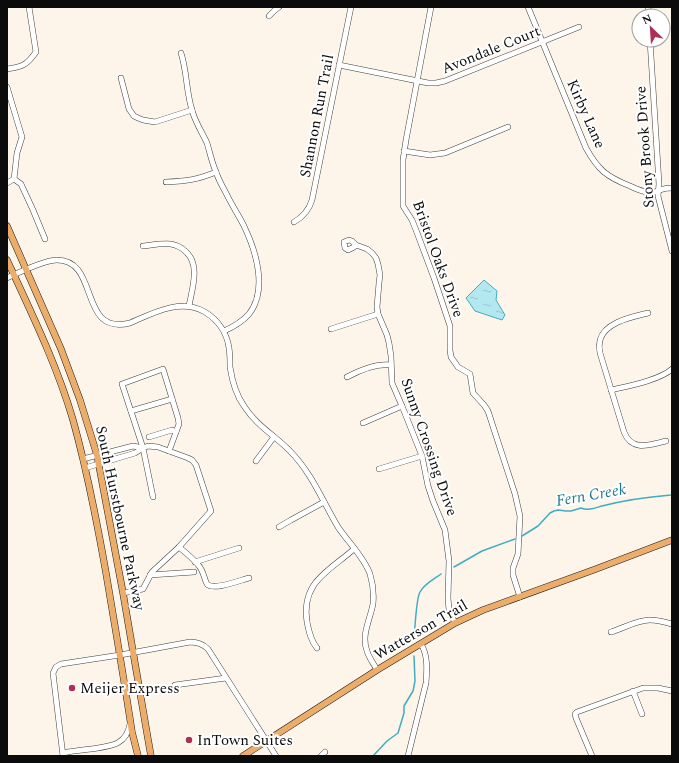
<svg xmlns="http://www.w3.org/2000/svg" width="679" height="763" font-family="Spectral,serif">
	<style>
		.water { fill: url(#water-ripples); stroke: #40adc1 }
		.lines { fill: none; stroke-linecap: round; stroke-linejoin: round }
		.stream { stroke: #40adc1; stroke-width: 1.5 }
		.minor-casing { stroke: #3e3e3e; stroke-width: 6 }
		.major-casing { stroke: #1c1c1c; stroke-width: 7 }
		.minor { stroke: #fff; stroke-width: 5 }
		.major { stroke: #edad6a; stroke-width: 6 }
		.poi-dot { fill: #ae2f55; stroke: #fff; stroke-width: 1.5 }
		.labels { text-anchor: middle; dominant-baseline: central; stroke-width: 4; stroke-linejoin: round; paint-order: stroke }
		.street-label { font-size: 15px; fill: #0b0b0b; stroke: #fff }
		.poi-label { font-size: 15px; fill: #0b0b0b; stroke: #fff; text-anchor: start }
		.water-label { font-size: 16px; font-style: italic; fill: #1f7b91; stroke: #fff }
	</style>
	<defs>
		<pattern id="water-ripples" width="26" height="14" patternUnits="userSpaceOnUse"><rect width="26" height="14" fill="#b3e8f0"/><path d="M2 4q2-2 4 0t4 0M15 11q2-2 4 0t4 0" fill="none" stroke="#99c6cc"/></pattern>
	</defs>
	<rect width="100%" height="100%" fill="#fdf5ea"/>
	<polygon class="water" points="484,280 497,291 496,300 505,315 502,320 475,311 466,298"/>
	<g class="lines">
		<g class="stream">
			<path d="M 522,536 L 538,526 L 550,513 L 554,511 L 558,510 L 566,511 L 571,511 L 581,508 C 588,511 595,508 602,506 C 625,500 647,497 671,495 L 672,494"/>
			<polyline points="454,567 482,551 515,539"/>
			<path d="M 414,639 C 415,629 416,599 420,592 C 424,584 434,579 441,574"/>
			<polyline points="373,756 387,741 398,733 404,713 404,706 413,691 415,681 414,656"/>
		</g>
		<g class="minor-casing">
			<g id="minor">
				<polyline points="431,7 406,140 403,160 403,206 412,220 416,230 434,278 450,326 450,350 451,357 458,367 470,374 473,393 484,405 488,411 515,494 520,516 518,554 513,568 513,575 520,597"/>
				<path d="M 528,7 L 586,148 C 598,170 607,177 630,186 C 636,189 644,192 651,193 C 655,193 659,190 663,189 C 666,188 669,188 672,188"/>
				<polyline points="648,7 649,16"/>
				<polyline points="269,16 274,11 279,7"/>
				<polyline points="650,40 659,184 658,196 659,200 672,251"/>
				<path d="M 181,53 C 187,71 186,91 192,110 C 195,122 202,132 207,143 C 210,153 212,163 216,172 C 219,181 224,189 228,197 C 233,207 239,216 244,226 C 256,251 268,290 249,314 C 242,322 233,327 224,331"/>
				<polyline points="339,65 428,83 436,83 445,81 579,27"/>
				<path d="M 7,69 C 22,67 27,65 36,52 L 29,7"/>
				<polyline points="121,78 129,109 134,116 138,118 143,120 155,122 192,110"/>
				<polyline points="7,87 22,137 17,153 14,179 7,183"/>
				<polyline points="404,151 430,155 445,153 508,127"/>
				<polyline points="14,179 21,184 33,210 45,239"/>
				<path d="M 166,182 C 186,181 197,180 216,172"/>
				<path d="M 294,222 C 303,217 309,210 312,200 L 351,7"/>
				<polyline points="356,245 354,247 348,250 345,248 344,242 349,240 352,241 356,245 367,249 372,253 376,258 378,264 380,275 379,283 377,307 378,314 387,335 389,343 391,356 392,383 402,406 422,456 428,486 433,501 445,530 449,561 448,598 449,610 455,623"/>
				<path d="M 143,246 C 152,245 162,243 171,244 C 176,245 181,247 185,251 C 201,264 192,289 189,306"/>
				<path d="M 7,278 C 20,272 42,261 56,260 C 101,259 77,336 130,323 C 153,313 180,298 205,312 C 218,320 227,333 229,348 C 230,354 230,361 230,367 C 232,380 236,395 244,406 C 256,425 274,435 289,450 C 312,473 322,500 338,527 C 348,542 364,557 370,574 C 373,584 374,594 373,604 C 370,620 361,635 367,651 C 369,658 374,664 377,670"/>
				<path d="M 648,313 C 632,317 605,322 600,340 C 599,344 599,349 600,353 L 624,432 C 632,452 649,445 666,441"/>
				<polyline points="331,329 378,314"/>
				<path d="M 347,377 C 360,370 376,363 391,365"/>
				<path d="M 611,390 C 628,386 660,380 672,369"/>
				<polyline points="131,411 172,399"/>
				<polyline points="363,423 402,406"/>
				<polyline points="149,437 172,430 176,432"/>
				<polyline points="83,459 133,446 143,448"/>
				<polyline points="256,461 274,437"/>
				<polyline points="85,468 135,453 143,448 148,446 158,447 188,458 192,460 196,465 211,511 179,547 152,572 143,589 123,593"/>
				<polyline points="379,469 422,456"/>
				<polyline points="153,497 143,448 122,384 163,369 178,418 179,424 169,451"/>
				<polyline points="279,527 291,520 324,502"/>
				<path d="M 179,547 C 186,553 194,559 199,566 C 204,572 204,579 207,584 C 213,591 241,580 249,578"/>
				<polyline points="195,562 239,548"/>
				<polyline points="150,575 194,572"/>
				<path d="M 611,632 C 624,628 637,620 650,620 C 658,620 665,622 672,624"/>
				<path d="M 317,648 C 311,641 309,632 307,622 C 301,582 328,572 354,549"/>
				<polyline points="175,685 226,678"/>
				<polyline points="633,691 642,714"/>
				<path d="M 63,753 C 72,751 82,750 91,749 C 110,746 126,746 130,724"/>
				<path d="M 63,756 L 53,673 L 56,667 L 61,664 L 120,655 L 190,642 C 197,642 203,644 208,649 L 276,756"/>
				<polyline points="321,756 325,752"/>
				<path d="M 408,756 L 426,683 C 427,670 428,655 421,644"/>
				<polyline points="592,756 576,718 575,714 577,712 643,688 658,688 672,691"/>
			</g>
		</g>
		<g class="major-casing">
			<g id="major">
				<polyline points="7,226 61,349 80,400 97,455 123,593 148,739 151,756"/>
				<path d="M 7,260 C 31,312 57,365 73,420 C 87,470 97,522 106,573 C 115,626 124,679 132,732 L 138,756"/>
				<polyline points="243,756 377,670 455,623 483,610 596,569 672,540"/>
			</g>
		</g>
		<use href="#minor" class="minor"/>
		<use href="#major" class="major"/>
	</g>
	<g class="poi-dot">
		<circle cx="72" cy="688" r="4"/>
		<circle cx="189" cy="740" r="4"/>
	</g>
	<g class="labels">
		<g class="street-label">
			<text transform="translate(491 50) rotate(-22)">Avondale Court</text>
			<text transform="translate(586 114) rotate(66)">Kirby Lane</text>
			<text transform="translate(317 116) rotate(-79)">Shannon Run Trail</text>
			<text transform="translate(645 147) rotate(-94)">Stony Brook Drive</text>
			<text transform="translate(438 259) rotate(70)">Bristol Oaks Drive</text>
			<text transform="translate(429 447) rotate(71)">Sunny Crossing Drive</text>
			<text transform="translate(120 518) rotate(78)">South Hurstbourne Parkway</text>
			<text transform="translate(421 630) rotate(-30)">Watterson Trail</text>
		</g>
		<g class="poi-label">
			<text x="80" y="688">Meijer Express</text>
			<text x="197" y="740">InTown Suites</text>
		</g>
		<g class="water-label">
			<text transform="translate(591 495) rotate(-10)">Fern Creek</text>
		</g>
	</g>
	<rect width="679" height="763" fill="none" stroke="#0b0b0b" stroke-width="16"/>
	<g transform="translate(651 28) rotate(335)"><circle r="19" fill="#ffffff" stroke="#9d9d9d"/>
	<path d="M0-3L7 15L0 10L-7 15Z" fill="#ae2f55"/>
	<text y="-6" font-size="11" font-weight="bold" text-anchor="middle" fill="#0b0b0b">N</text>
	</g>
</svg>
